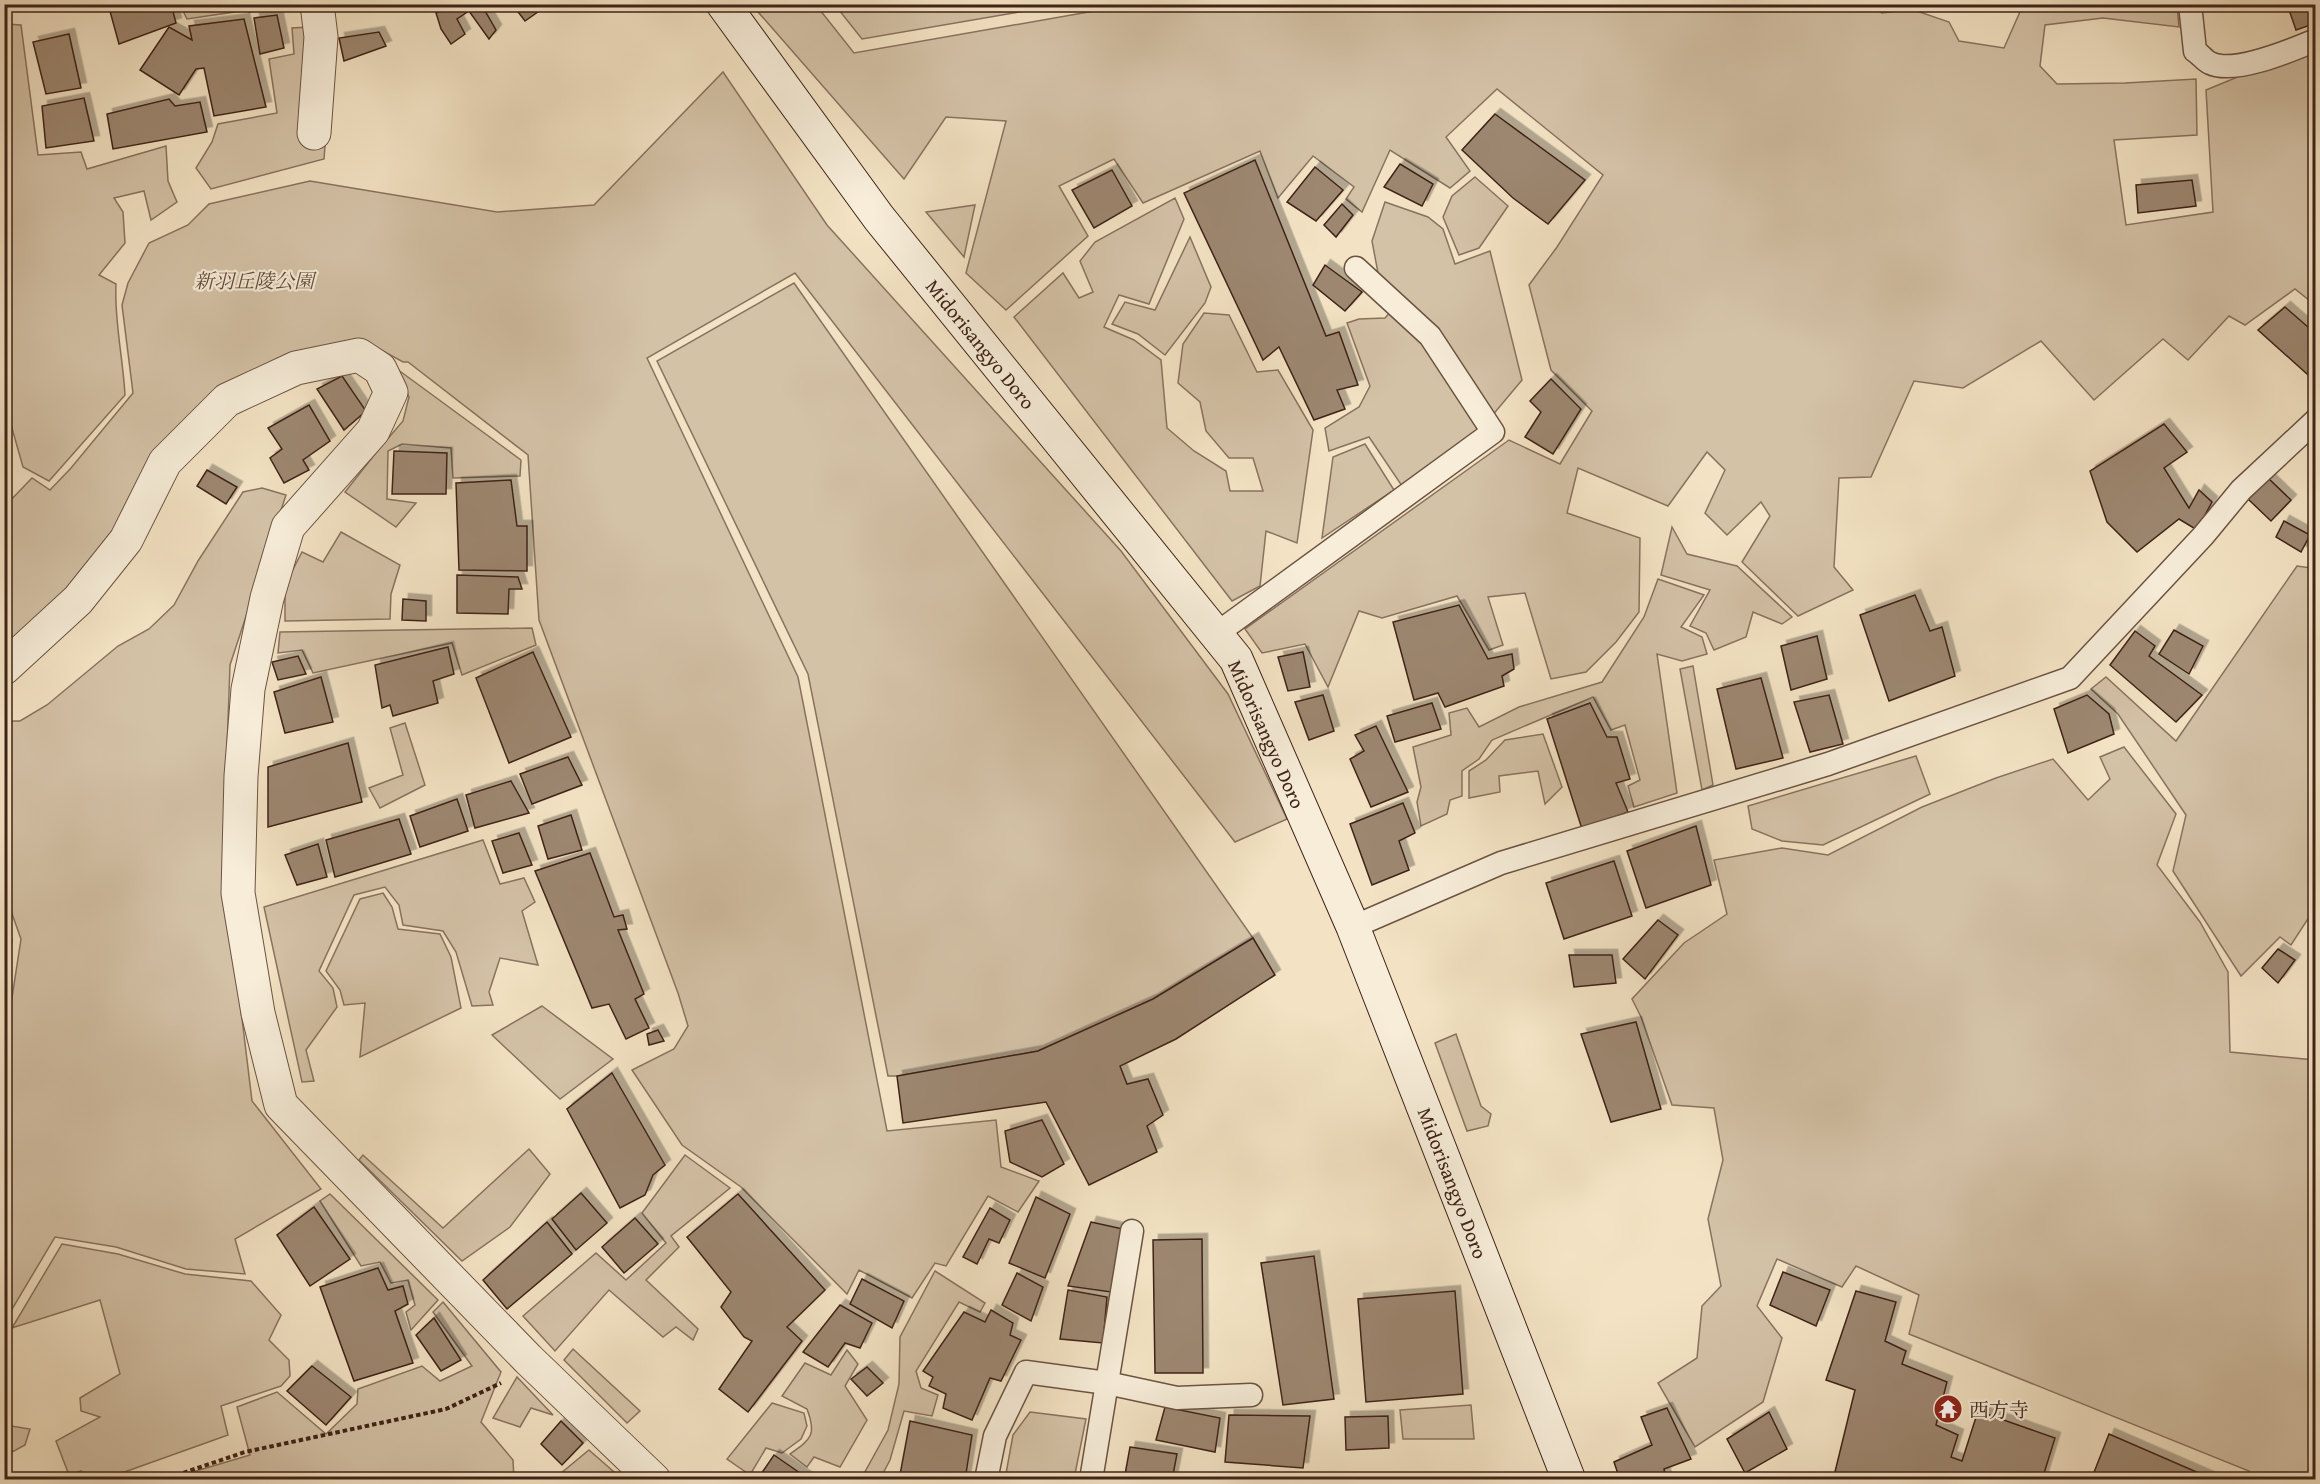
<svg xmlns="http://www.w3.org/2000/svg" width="2320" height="1484" font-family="'Gentium Book Plus','Noto Serif JP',serif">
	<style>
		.green { fill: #d4c2a7; stroke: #8a7260; stroke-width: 1.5 }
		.building { fill: #9d8771; stroke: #3f2318; stroke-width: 1.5; filter: url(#shadow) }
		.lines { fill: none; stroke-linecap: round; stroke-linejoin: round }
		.service-casing { stroke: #6c5343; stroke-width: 25 }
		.minor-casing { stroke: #6c5343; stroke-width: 35 }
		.secondary-casing { stroke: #3f2318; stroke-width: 35 }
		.path { stroke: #3f2318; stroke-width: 4; stroke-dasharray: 4.5 3; stroke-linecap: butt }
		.service { stroke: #f7edd9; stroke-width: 22 }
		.minor { stroke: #f7edd9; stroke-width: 33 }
		.secondary { stroke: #f7edd9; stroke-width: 33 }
		.labels { text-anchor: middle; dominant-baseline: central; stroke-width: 4.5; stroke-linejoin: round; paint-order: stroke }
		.park-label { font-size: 20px; font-style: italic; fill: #644b3c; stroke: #f7edd9 }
		.street-label { font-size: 20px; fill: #3f2318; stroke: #f7edd9 }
		.poi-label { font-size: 20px; fill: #3f2318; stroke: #f7edd9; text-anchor: start }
	</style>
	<defs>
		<filter id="shadow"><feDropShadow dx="5.5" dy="-5.5" stdDeviation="0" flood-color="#0004"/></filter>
	</defs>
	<rect width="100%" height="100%" fill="#f3e3c4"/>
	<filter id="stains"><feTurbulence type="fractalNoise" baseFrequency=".00333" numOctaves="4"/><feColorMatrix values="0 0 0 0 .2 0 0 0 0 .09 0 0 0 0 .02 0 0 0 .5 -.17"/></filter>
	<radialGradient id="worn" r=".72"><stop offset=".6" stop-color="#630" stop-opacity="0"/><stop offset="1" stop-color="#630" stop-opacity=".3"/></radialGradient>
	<g class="green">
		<polygon points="1134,4 1868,4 1882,13 1911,9 1949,22 1959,41 2004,48 2023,5 2177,5 2179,27 2103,18 2045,25 2040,66 2057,84 2125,83 2196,79 2197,135 2114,140 2126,225 2213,212 2206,90 2315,45 2315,305 2295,289 2245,325 2229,316 2188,360 2163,339 2094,400 2041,341 1963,388 1914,381 1871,477 1839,478 1834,567 1853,590 1798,616 1742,562 1770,516 1761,502 1727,535 1705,513 1725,470 1707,452 1668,506 1578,468 1567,513 1640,538 1639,612 1616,642 1586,672 1551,679 1525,593 1488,597 1503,645 1489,650 1457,596 1382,618 1359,611 1328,687 1305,644 1262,653 1245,629 1509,440 1560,464 1592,411 1551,370 1529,285 1557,247 1603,175 1497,89 1446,137 1470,171 1450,188 1390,150 1362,212 1346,199 1354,187 1313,156 1278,198 1260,151 1143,203 1114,159 1059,186 1088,236 1006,310 966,273 1006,121 946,117 904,179 752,5 816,5 854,53"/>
		<polygon points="180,5 241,5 241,11 187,19"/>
		<polygon points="835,5 1060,5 862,39"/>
		<path d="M 5,24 L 21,25 L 38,155 L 81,152 L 87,169 L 166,146 L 168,181 L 177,202 L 151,220 L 144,191 L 114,198 L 123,212 L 125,243 L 99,275 L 116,284 C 114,321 123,357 125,395 L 49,481 L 23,467 L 8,414 L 5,414 Z"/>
		<polygon points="310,27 330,84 324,159 211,189 196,168 212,142 218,124 277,113 269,59 294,54 292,28"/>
		<polygon points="723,72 827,225 1121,551 1228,694 1287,819 1235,842 795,273 647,358 798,677 887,1131 996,1120 1001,1167 1039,1181 1018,1212 988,1196 946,1266 935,1263 912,1298 859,1270 847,1294 741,1187 682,1145 632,1070 674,1049 688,1026 678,993 539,620 528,455 408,362 403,362 367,342 221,390 109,548 5,659 5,506 32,478 50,490 71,468 133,393 122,305 128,283 149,243 188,225 209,204 310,181 497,212 594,205"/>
		<polygon points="1475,177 1508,206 1479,248 1459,255 1443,217 1452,196"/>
		<polygon points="1175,198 1184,219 1149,304 1119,295 1104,327 1134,340 1161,360 1167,428 1194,451 1226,471 1230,491 1263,491 1253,458 1229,458 1206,431 1200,402 1178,383 1183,344 1204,313 1229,315 1257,372 1278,370 1313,430 1297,543 1266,531 1260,586 1232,601 1014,317 1063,273 1079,298 1093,292 1080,261 1095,242"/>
		<polygon points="1385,202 1428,217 1443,229 1455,264 1490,251 1522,380 1481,429 1402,486 1369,437 1329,451 1325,428 1359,407 1370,386 1347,323 1359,319 1385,318 1400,301 1378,273 1372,241"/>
		<polygon points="975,205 964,257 926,212"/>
		<polygon points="1190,237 1211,287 1205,303 1165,355 1138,334 1112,324 1125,302 1155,310"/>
		<polygon points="794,283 1253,938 1153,999 1038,1051 897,1076 888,1076 808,674 657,361"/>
		<polygon points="397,369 521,460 520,476 453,478 451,448 402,444 388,451 387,499 416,503 396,527 345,492 379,449 403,421 409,397"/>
		<polygon points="1365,444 1394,490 1322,538 1333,457"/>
		<polygon points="262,488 286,495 230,665 223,862 252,1101 321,1189 235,1239 245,1274 186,1269 116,1247 55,1237 5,1321 5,1043 21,939 5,894 5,721 20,721 47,705 118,646 149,629 174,605 198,561 243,492"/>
		<polygon points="1672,527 1687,554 1737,566 1792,617 1782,624 1753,612 1746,637 1714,650 1706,633 1690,626 1710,590 1661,575"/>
		<polygon points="341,532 400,565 391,594 390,619 285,621 285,585 302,552 323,562"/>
		<polygon points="2315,558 2315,908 2291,945 2280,937 2241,976 2173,871 2186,815 2118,714 2091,689 2106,677 2176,741 2297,566 2311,568"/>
		<polygon points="1658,579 1704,595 1681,627 1702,637 1707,654 1682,661 1657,654 1677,793 1634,807 1628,786 1640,780 1625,725 1611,730 1593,697 1492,740 1479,759 1462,771 1462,796 1450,800 1447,814 1421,826 1417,802 1421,787 1413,747 1451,735 1449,713 1467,708 1479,727 1519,707 1602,682 1644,617"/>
		<polygon points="532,628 536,645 462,675 452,643 313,673 302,650 278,653 280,632"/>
		<polygon points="1693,666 1713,785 1702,790 1680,669"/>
		<polygon points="405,723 425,785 380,808 369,788 403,775 390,728"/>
		<polygon points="1543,734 1562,787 1545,804 1538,771 1499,776 1500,792 1469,798 1469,771 1486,760 1505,740"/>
		<polygon points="2124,747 2176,814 2157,865 2200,922 2228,972 2230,1052 2315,1060 2315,1479 2253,1479 2249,1471 1909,1334 1919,1295 1856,1266 1842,1287 1777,1259 1757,1306 1782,1338 1763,1402 1695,1447 1658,1383 1697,1358 1702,1306 1721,1286 1708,1219 1723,1160 1714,1108 1672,1105 1641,1017 1632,999 1684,943 1727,914 1714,860 1782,848 1828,855 1922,807 1996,778 2053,759 2088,800 2110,779 2100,757"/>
		<polygon points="1916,756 1930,794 1823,845 1782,841 1752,829 1748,806"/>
		<polygon points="483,840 500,884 524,878 535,902 522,911 538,965 500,958 489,992 493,1005 472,1006 456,952 443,931 403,925 399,905 385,887 354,895 319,971 333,988 337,1007 306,1050 314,1081 302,1082 264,907"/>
		<polygon points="383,893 392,907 398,929 440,934 451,957 461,1008 360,1057 365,1003 344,1005 340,990 326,971 360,899"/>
		<polygon points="5,917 12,940 5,989"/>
		<polygon points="542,1006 613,1059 560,1099 492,1035"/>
		<polygon points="1456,1034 1481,1106 1491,1114 1488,1126 1467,1131 1435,1043"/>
		<polygon points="529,1149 550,1174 510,1227 462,1261 359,1160 363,1155 443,1228"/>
		<polygon points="685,1155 730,1188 671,1236 679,1247 646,1280 698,1329 693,1340 676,1327 663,1337 609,1290 555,1351 523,1316 596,1253 626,1280 666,1243 642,1213"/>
		<polygon points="330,1194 438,1300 411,1330 406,1312 415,1305 408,1280 391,1283 380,1262 361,1266 320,1201"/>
		<polygon points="62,1244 118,1254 185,1274 251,1281 281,1315 269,1340 289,1360 290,1376 281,1386 221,1406 228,1435 105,1479 86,1479 81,1471 69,1475 56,1441 100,1417 81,1411 80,1398 120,1374 100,1300 12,1328"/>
		<polygon points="935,1271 985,1303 980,1312 959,1302 916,1371 921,1388 938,1395 932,1416 904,1411 890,1460 880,1479 861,1479 888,1430 899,1384 900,1337"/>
		<polygon points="443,1302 501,1372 481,1422 513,1460 514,1479 169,1479 250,1455 237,1407 277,1392 326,1434 357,1404 358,1389 422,1366 440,1381 472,1366 433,1312"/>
		<polygon points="573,1349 640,1411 627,1423 564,1360"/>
		<path d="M 847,1350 L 858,1364 L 845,1386 L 867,1420 L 840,1467 L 814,1457 L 807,1467 L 790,1454 C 811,1439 817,1435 807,1409 L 782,1396 L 805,1363 L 831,1375 Z"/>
		<polygon points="517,1377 553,1415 531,1408 520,1427 493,1418"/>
		<polygon points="772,1403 804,1413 807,1426 801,1439 782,1453 766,1448 750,1475 727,1459"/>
		<polygon points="1471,1405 1474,1439 1403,1439 1400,1410"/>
		<polygon points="1030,1412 1086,1419 1074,1479 1005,1479 1013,1435"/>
		<polygon points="5,1425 30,1429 25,1445 5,1456"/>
		<polygon points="589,1450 622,1479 557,1479 560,1474"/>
	</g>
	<g class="building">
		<polygon points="49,4 70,4 71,8 51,11"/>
		<polygon points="108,4 171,4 176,23 119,44"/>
		<polygon points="246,4 286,4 286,6 249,12"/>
		<polygon points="454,4 481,4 496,30 489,39 469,11 457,19 465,34 451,44 441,29 436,13"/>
		<polygon points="512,4 549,4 525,21"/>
		<polygon points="2287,4 2316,4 2316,23 2296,30"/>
		<polygon points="277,15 284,48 260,54 254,18"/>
		<polygon points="244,19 266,107 214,116 204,68 196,69 179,95 140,70 169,27 192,40 189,26"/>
		<polygon points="379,32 386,46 344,61 339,38"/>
		<polygon points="69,34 81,88 46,94 33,42"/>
		<polygon points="84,98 94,141 46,148 42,106"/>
		<polygon points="169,99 175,106 200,102 207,132 113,149 107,114"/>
		<polygon points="1495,114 1585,180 1548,224 1513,198 1462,150"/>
		<polygon points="1255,160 1326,336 1339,332 1358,385 1337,390 1345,409 1314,420 1279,347 1263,360 1184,193"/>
		<polygon points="1400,164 1433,184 1422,206 1384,187"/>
		<polygon points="1315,167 1343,190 1316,221 1287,202"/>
		<polygon points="1112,170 1132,206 1094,228 1072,190"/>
		<polygon points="2192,180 2196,206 2138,213 2136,185"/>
		<polygon points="1342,204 1353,215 1336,237 1324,225"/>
		<polygon points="1325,265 1362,292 1345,311 1313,285"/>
		<polygon points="2285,307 2316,334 2316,382 2258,330"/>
		<polygon points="342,376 366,411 344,430 317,389"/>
		<polygon points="1551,379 1581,409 1553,454 1525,437 1541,412 1530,401"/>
		<polygon points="309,405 330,441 303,460 309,470 284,483 270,458 282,449 268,428"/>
		<polygon points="2164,424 2187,452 2164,468 2189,508 2199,490 2212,502 2197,530 2179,519 2137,552 2107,522 2090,471"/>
		<polygon points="394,451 447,453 446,494 392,494"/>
		<polygon points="207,470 237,487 226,504 197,486"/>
		<polygon points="2267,477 2291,500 2271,521 2248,499"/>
		<polygon points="511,480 517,526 527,526 527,571 459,570 456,483"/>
		<polygon points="2284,521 2310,535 2301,552 2276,537"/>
		<polygon points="457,575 518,577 522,589 509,589 508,614 457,613"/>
		<polygon points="1915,595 1930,631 1942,627 1955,676 1889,701 1860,615"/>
		<polygon points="403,599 426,601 426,621 402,620"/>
		<polygon points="1459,605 1488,659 1512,654 1514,669 1502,676 1504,686 1445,707 1438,693 1414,700 1393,622"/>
		<polygon points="2174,630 2203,646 2189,674 2159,654"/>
		<polygon points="2135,631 2155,646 2149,656 2202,695 2176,722 2110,665"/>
		<polygon points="1817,636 1827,679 1791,690 1781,646"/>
		<polygon points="448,647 454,674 433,681 438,703 393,716 390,705 382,708 375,665"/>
		<polygon points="533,652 571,737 509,763 476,678"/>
		<polygon points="1303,652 1310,687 1288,691 1278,657"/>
		<polygon points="298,656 306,674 278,680 272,662"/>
		<polygon points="321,677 333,722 285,733 274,692"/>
		<polygon points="1761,678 1783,758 1736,769 1717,689"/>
		<polygon points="1323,695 1334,731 1309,740 1295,702"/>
		<polygon points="1829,695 1843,744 1810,752 1794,702"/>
		<polygon points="2087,695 2109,714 2114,734 2068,753 2054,709"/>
		<polygon points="1432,703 1441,729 1395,742 1387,716"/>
		<polygon points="1590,703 1607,737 1617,737 1630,779 1616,783 1628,812 1582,829 1547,719"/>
		<polygon points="1376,726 1408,792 1371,807 1350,759 1364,751 1355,735"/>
		<polygon points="348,743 362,802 268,827 268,767"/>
		<polygon points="568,757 582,785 532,804 520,774"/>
		<polygon points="511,781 529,813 475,828 466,795"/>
		<polygon points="457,799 468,831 420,847 410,816"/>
		<polygon points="1403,803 1415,833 1399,841 1409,870 1372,885 1350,824"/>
		<polygon points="571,815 582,850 548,859 538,826"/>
		<polygon points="399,819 411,854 335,877 326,840"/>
		<polygon points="1696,826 1711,885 1646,908 1627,851"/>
		<polygon points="519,833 532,865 503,873 492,841"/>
		<polygon points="318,844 327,877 297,885 285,855"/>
		<polygon points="590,853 614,917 623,915 627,929 618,930 644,994 635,999 649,1028 626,1039 609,1004 592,1008 535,871"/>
		<polygon points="1614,861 1632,916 1564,939 1546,883"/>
		<polygon points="1658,920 1678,935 1645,979 1623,959"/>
		<polygon points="1253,938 1275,975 1176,1039 1120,1066 1127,1084 1148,1079 1163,1115 1147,1126 1157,1152 1089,1185 1046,1102 903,1123 897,1076 1038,1051 1153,999"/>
		<polygon points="2278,949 2295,960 2278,983 2262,968"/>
		<polygon points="1569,955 1612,955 1616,983 1574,987"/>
		<polygon points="1636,1022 1661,1109 1611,1122 1581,1034"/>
		<polygon points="658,1030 664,1041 649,1045 647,1034"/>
		<polygon points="612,1073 665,1165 653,1175 645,1195 620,1208 567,1109"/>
		<polygon points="1042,1120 1064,1164 1042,1177 1010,1162 1005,1131"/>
		<polygon points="581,1193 607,1223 576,1250 552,1219"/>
		<polygon points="738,1194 825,1290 787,1327 802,1341 748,1412 719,1389 752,1341 744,1337 721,1307 731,1292 687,1237"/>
		<polygon points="1036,1197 1070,1214 1045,1278 1009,1263"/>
		<polygon points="314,1207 350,1259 310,1286 277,1235"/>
		<polygon points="990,1208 1010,1220 999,1243 989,1239 977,1264 963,1257"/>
		<polygon points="635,1218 658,1244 624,1273 602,1247"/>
		<polygon points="547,1222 572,1254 507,1309 483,1280"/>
		<polygon points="1091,1222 1123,1229 1111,1292 1068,1286"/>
		<polygon points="1202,1239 1203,1373 1155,1373 1153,1240"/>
		<polygon points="1314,1256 1334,1399 1283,1405 1261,1263"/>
		<polygon points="378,1268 388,1290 403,1286 408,1304 395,1311 413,1363 354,1381 320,1287"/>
		<polygon points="1783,1272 1830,1290 1816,1326 1770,1305"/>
		<polygon points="1017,1273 1043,1287 1031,1321 1002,1305"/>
		<polygon points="862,1279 904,1301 892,1328 850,1304"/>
		<polygon points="1068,1290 1107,1297 1103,1343 1060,1339"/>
		<polygon points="1455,1291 1463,1394 1366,1402 1358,1299"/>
		<polygon points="1856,1291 1896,1302 1885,1341 1906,1351 1902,1364 1947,1382 1936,1425 1958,1435 1951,1457 1962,1461 1978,1411 2055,1438 2042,1480 1833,1480 1855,1390 1826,1380"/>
		<polygon points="840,1305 872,1323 860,1348 845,1343 828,1367 803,1352"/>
		<polygon points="991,1310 1013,1323 1010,1335 1021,1340 1001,1381 990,1378 972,1420 943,1408 946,1394 929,1386 933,1377 923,1371 964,1312 985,1322"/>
		<polygon points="434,1318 461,1360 441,1371 416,1335"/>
		<polygon points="312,1366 351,1397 326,1425 287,1391"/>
		<polygon points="867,1367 883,1383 867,1396 851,1379"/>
		<polygon points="1165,1407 1220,1418 1215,1452 1156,1440"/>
		<polygon points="1667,1408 1691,1459 1664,1469 1666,1480 1620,1480 1614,1462 1652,1445 1641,1417"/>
		<polygon points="1769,1412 1787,1449 1745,1473 1727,1439"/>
		<polygon points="1229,1415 1310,1416 1303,1468 1225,1462"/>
		<polygon points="1388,1416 1389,1448 1346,1450 1345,1417"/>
		<polygon points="561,1421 583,1443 562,1465 541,1444"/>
		<polygon points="910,1421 972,1435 965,1480 899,1480"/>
		<polygon points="2109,1434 2215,1480 2091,1480"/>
		<polygon points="1130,1447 1177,1454 1172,1480 1124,1480"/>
		<polygon points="774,1455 810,1480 757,1480"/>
	</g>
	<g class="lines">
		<g class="service-casing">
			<g id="service">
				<path d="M 2190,4 L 2195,51 C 2200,54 2205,61 2210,63 C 2234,75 2292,50 2316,40"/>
				<polyline points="1216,634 1493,432 1430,336 1356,268"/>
				<polyline points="1353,927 1501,863 1828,764 2070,678 2203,536 2241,490 2316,420"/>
				<polyline points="986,1480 995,1436 1026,1372 1107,1383 1177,1398 1251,1395"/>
				<polyline points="1091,1480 1132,1231"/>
			</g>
		</g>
		<g class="minor-casing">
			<g id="minor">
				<polyline points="314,133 321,37 317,4"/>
				<polyline points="4,668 78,600 126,540 165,462 227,400 296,368 359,355 380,369 391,392 373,431 288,527 267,598 248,689 241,776 238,893 258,1013 281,1105 528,1359 654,1480"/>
			</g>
		</g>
		<g class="secondary-casing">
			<polyline id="secondary" points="723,4 879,218 1236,659 1353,927 1569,1480"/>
		</g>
		<polyline class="path" points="162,1480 245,1452 446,1409 501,1383"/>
		<use href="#service" class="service"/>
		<use href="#minor" class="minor"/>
		<use href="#secondary" class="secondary"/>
	</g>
	<defs>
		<g id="temple-disc" transform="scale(1.5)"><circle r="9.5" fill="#8f2418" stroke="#f7edd9"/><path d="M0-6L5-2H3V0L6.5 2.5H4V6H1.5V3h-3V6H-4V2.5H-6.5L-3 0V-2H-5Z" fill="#fff"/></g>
	</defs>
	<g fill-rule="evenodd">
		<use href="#temple-disc" x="1948" y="1409"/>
	</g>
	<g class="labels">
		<g class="park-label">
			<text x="254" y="280">新羽丘陵公園</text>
		</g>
		<g class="street-label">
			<text transform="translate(981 344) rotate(51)">Midorisangyo Doro</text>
			<text transform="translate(1267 734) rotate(66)">Midorisangyo Doro</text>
			<text transform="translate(1453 1183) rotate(69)">Midorisangyo Doro</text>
		</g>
		<g class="poi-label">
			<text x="1969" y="1409">西方寺</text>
		</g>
	</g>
	<rect width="2320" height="1484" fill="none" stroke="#f3e3c4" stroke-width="24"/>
	<rect x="6" y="6" width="2308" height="1472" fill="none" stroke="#3f2318" stroke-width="3"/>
	<rect x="12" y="12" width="2296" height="1460" fill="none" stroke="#3f2318" stroke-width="1.5"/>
	<rect width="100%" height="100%" filter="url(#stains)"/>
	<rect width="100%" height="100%" fill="url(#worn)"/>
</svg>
